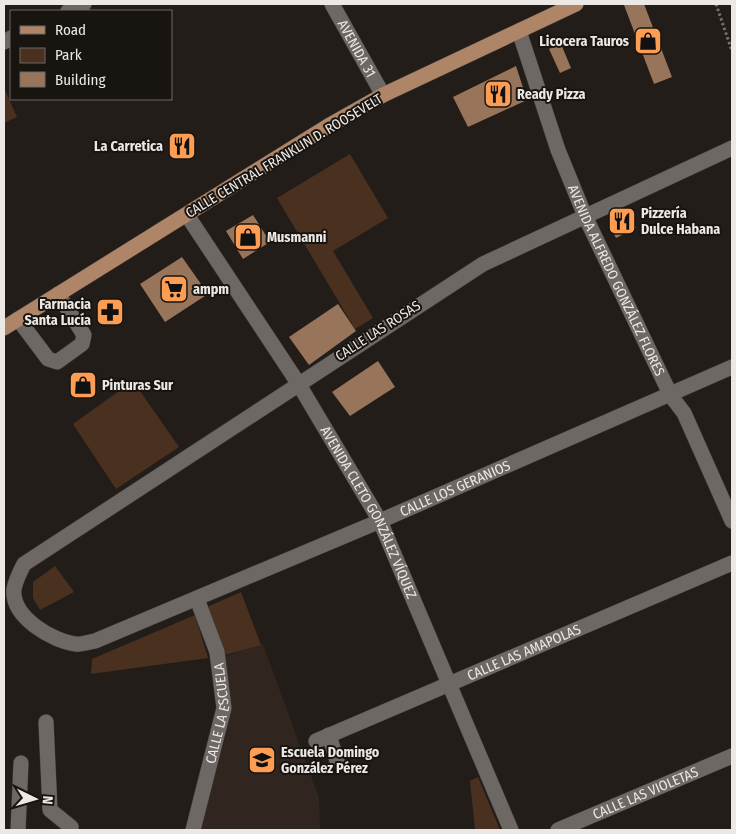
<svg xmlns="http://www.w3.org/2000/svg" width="736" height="834" font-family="'Fira Sans Condensed',sans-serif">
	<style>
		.built { fill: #30261f }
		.green { fill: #4a301e }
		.building { fill: #98745a }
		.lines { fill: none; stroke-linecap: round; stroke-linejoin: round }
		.minor-casing { stroke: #3c3836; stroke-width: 16 }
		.major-casing { stroke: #3c3836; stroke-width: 16 }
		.path { stroke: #77726f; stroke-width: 3; stroke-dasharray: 2.5 2.5; stroke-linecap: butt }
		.minor { stroke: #6e6864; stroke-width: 15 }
		.major { stroke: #af8567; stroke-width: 15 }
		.labels { text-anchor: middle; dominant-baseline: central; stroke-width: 4; stroke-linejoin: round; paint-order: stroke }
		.poi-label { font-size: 14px; font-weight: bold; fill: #ece8e6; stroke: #181410; text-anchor: start }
		.street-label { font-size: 14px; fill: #ece8e6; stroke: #181410 }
	</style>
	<rect width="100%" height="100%" fill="#221d19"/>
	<polygon class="built" points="263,644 319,798 320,830 200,830 226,736 230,709 225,656"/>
	<g class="green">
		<polygon points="4,88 17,117 4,123"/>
		<polygon points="350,154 388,218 333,251 373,318 355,329 277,198"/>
		<polygon points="133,381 179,447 116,489 73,424"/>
		<polygon points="55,566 74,592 40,610 33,598 33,582"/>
		<polygon points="241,592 261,645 225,655 207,607"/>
		<polygon points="195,615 208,658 91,674 92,659"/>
		<polygon points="478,777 500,830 475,830 470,781"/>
	</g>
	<g class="building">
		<polygon points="627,4 644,4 672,77 654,84 624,5"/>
		<polygon points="561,44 571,68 560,73 549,49"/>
		<polygon points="516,66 527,100 468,127 453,97"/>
		<polygon points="628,210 636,228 616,238 609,224 611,217"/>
		<polygon points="253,215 270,242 243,259 226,231"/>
		<polygon points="182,257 208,294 165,322 140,284"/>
		<polygon points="338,304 356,331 309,365 289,337"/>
		<polygon points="378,361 395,387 350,416 332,392"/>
	</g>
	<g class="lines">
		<g class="minor-casing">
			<g id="minor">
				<path id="s1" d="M 332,4 L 383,95"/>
				<polyline points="68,11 84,4"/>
				<path id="s2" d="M 519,31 L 558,150 L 585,216 L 671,396 L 684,413 L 732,521"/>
				<polyline points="4,42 11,38"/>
				<path id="s3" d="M 732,148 L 483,264 L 24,564 C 20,572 16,579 14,589 C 11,617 52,641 76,644 C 82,645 88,642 95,641 L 380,521 L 732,367"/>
				<path id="s4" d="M 187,215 L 298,383 L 380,521 L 511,830"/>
				<polyline points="18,319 48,359 57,362 82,344 84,335 58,294"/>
				<polyline points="46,722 50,810 71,827 70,830"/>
				<polyline points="329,735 337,761"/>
				<path id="s5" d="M 316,741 L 732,563"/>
				<polyline points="18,830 21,763"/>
				<path id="s6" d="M 193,830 L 224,708 L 217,652 L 197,599"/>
				<path id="s7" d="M 558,830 L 732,756"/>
			</g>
		</g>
		<g class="major-casing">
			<polyline id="major" points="4,328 328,126 383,95 576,4"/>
		</g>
		<polyline class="path" points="716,4 732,51"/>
		<use href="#minor" class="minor"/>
		<use href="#major" class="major"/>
	</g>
	<defs>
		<g id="shop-square" transform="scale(1.4375)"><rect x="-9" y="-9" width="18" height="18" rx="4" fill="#fc9d53" stroke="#181410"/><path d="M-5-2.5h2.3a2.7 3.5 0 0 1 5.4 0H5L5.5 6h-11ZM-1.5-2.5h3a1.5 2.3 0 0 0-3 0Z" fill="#111"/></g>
		<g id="restaurant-square" transform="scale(1.4375)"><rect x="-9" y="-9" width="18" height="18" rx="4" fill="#fc9d53" stroke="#181410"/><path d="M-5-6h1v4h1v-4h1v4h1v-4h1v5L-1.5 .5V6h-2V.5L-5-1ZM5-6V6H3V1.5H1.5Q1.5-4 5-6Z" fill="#111"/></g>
		<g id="supermarket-square" transform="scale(1.4375)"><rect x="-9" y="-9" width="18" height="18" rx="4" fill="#fc9d53" stroke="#181410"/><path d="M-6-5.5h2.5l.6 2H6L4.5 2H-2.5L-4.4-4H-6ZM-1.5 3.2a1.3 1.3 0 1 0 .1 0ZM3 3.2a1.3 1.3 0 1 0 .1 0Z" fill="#111"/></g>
		<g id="pharmacy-square" transform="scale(1.4375)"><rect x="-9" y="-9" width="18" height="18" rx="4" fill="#fc9d53" stroke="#181410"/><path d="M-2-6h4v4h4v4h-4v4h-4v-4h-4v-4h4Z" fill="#111"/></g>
		<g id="school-square" transform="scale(1.4375)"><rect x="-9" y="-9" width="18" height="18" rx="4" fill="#fc9d53" stroke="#181410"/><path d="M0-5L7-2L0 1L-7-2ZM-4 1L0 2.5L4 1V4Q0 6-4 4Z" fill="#111"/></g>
	</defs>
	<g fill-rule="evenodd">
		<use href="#shop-square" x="648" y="41"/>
		<use href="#restaurant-square" x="498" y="94"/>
		<use href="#restaurant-square" x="182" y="146"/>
		<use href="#restaurant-square" x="622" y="221"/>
		<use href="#shop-square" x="248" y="237"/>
		<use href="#supermarket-square" x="174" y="289"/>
		<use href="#pharmacy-square" x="110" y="312"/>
		<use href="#shop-square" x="83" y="385"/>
		<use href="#school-square" x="262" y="760"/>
	</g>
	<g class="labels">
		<g class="poi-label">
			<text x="629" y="41" text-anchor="end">Licocera Tauros</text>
			<text x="517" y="94">Ready Pizza</text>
			<text x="163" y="146" text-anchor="end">La Carretica</text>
			<text x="641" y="213">Pizzería<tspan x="641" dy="16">Dulce Habana</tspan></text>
			<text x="267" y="237">Musmanni</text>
			<text x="193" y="289">ampm</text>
			<text x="91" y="304" text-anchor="end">Farmacia<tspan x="91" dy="16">Santa Lucía</tspan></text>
			<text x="102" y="385">Pinturas Sur</text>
			<text x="281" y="752">Escuela Domingo<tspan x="281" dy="16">González Pérez</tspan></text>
		</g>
		<g class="street-label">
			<text stroke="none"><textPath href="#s1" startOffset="51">AVENIDA 31</textPath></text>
			<text transform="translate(284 156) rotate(-31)">CALLE CENTRAL FRANKLIN D. ROOSEVELT</text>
			<text stroke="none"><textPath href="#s2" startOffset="268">AVENIDA ALFREDO GONZÁLEZ FLORES</textPath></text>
			<text transform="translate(378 331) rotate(-33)">CALLE LAS ROSAS</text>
			<text stroke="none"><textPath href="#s3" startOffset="1350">CALLE LOS GERANIOS</textPath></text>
			<text stroke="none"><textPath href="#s4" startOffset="349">AVENIDA CLETO GONZÁLEZ VÍQUEZ</textPath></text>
			<text stroke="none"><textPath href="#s5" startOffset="226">CALLE LAS AMAPOLAS</textPath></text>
			<text stroke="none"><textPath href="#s6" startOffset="120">CALLE LA ESCUELA</textPath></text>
			<text stroke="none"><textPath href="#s7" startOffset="95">CALLE LAS VIOLETAS</textPath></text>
		</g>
	</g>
	<rect width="736" height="834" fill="none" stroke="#ece8e6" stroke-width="10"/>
	<rect x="10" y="10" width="162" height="90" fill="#181410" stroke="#6d6966"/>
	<rect x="20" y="26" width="25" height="8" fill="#af8567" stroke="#6d6966"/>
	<text x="55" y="35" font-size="15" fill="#ece8e6">Road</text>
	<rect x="20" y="48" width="25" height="15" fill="#4a301e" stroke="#6d6966"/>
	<text x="55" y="60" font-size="15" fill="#ece8e6">Park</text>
	<rect x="20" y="72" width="25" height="15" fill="#98745a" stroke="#6d6966"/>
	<text x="55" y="85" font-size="15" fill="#ece8e6">Building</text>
	<g transform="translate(35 799) rotate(95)" stroke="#181410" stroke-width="4" paint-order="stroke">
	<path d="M0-4L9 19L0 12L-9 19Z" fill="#ece8e6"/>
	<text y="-8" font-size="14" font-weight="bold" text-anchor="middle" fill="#ece8e6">N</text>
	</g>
</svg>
